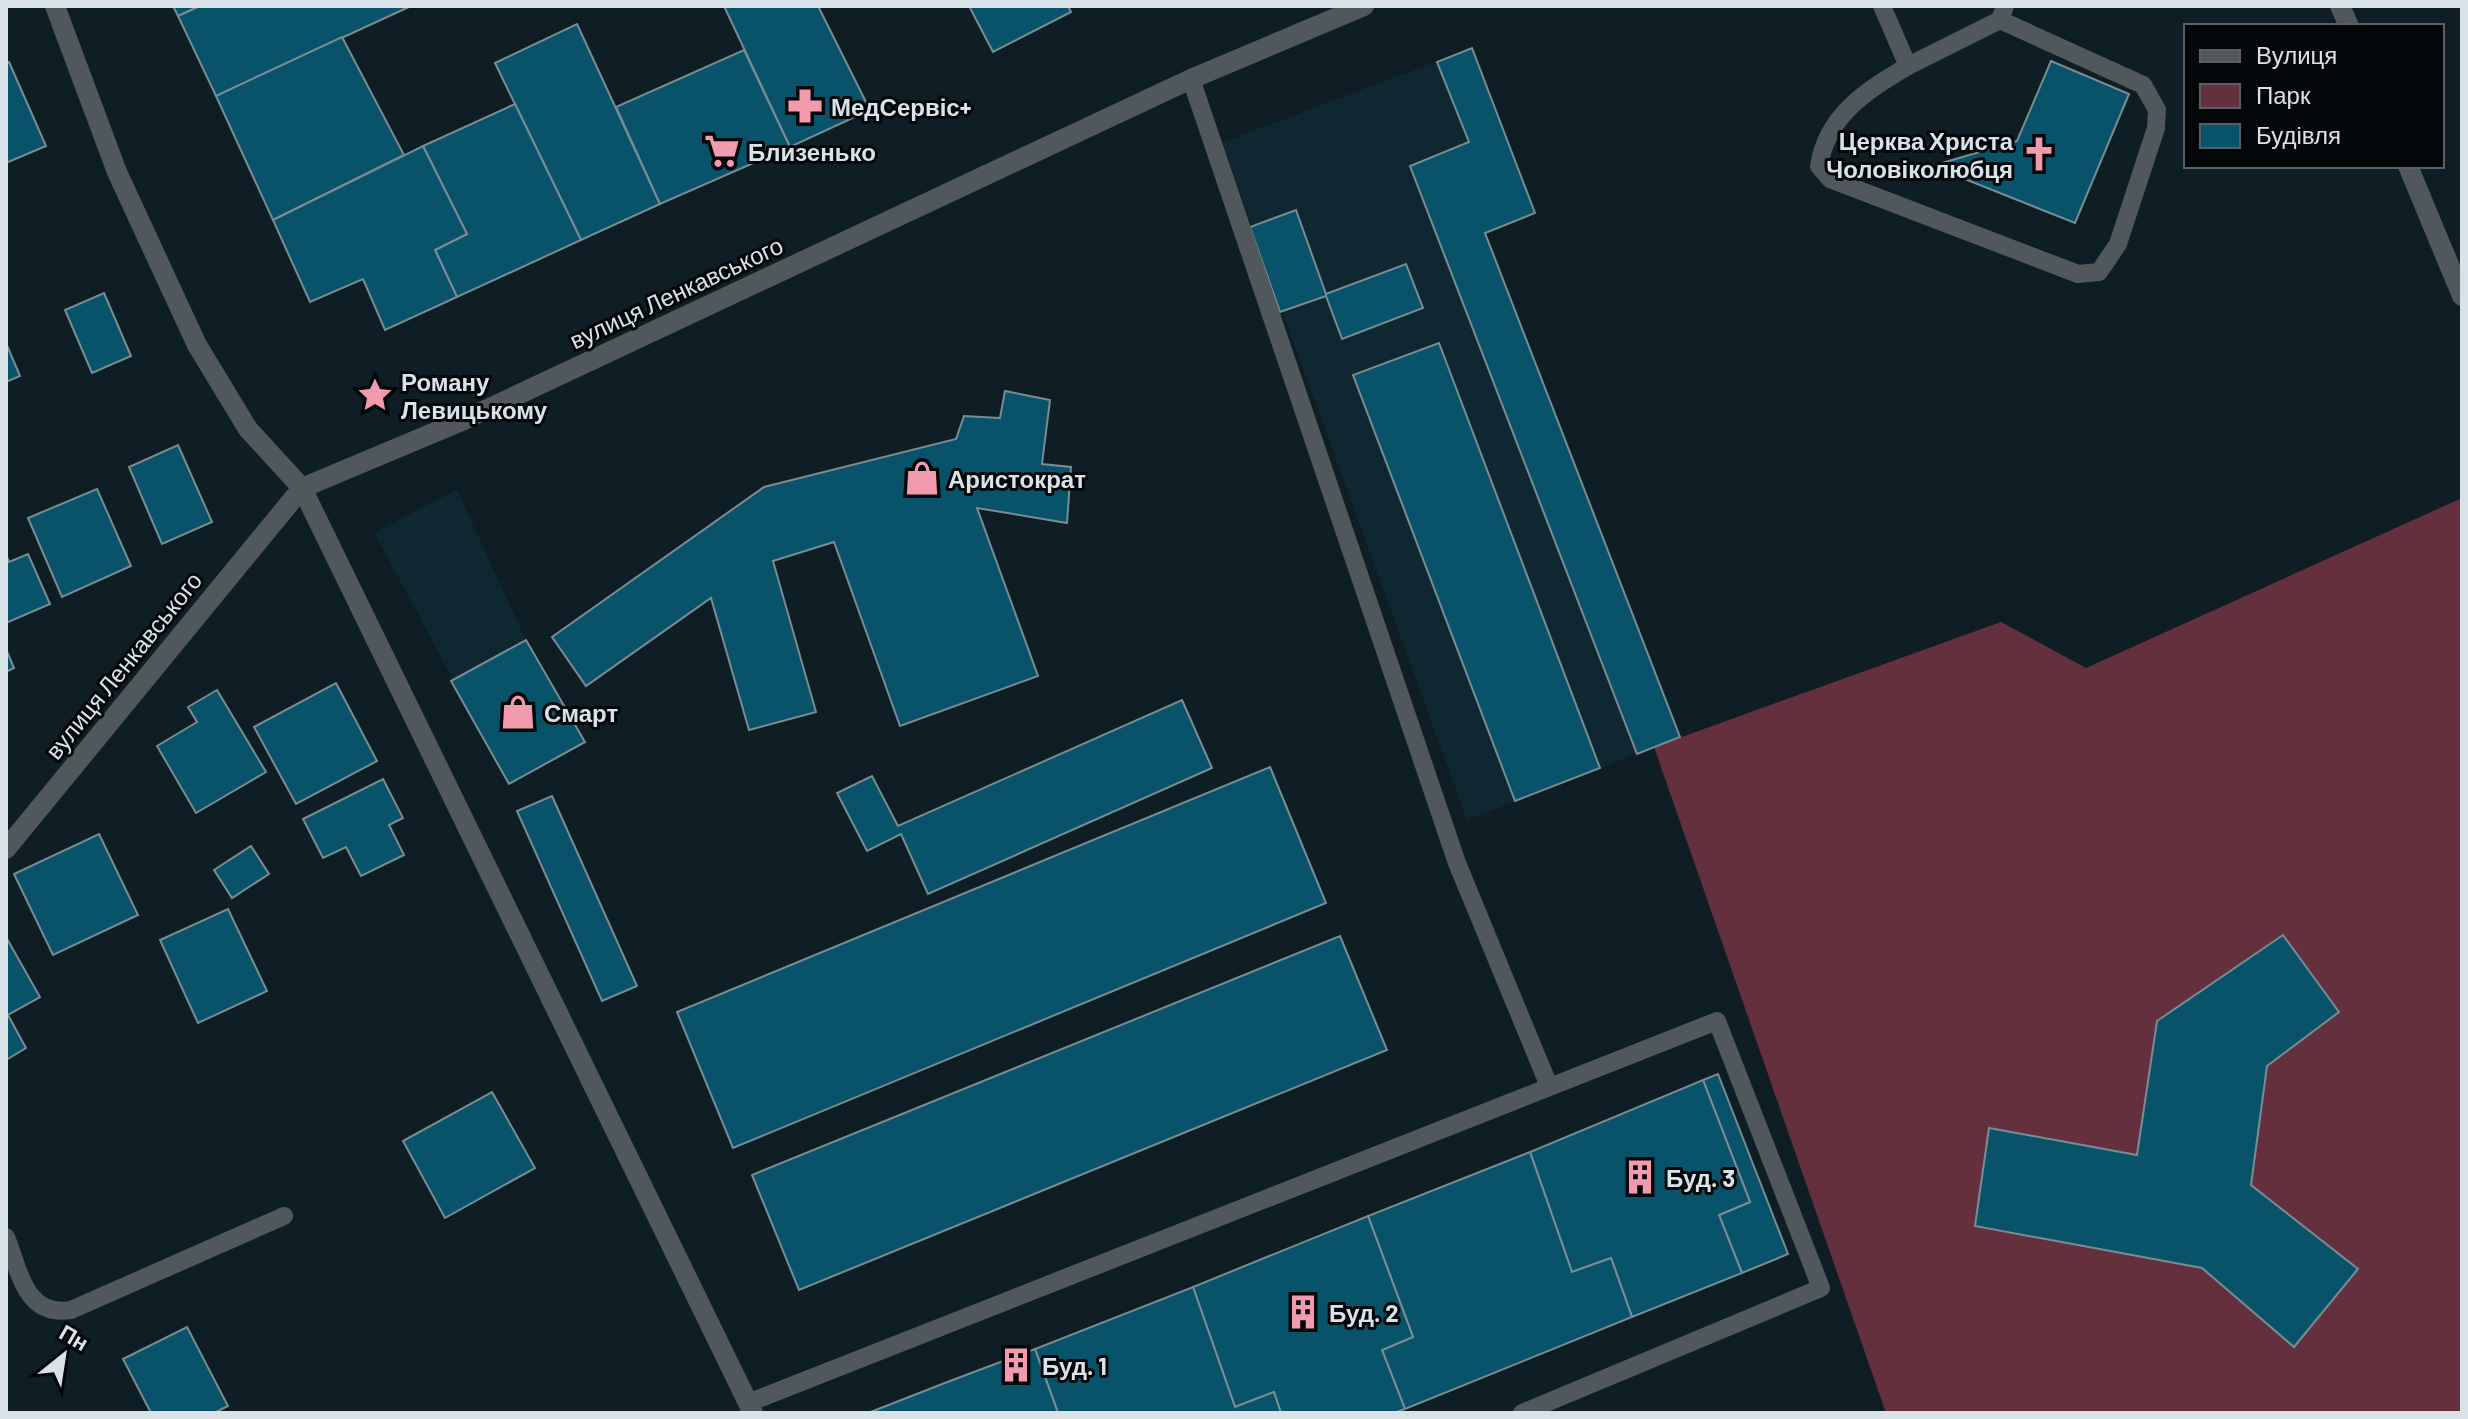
<svg xmlns="http://www.w3.org/2000/svg" width="2468" height="1419" font-family="Barlow,sans-serif">
	<style>
		.built { fill: #0f2730 }
		.green { fill: #64303d }
		.building { fill: #09536a; stroke: #798c93; stroke-width: 2 }
		.lines { fill: none; stroke-linecap: round; stroke-linejoin: round }
		.service { stroke: #50585b; stroke-width: 18 }
		.minor { stroke: #50585b; stroke-width: 20 }
		.labels { text-anchor: middle; dominant-baseline: central; stroke-width: 6; stroke-linejoin: round; paint-order: stroke }
		.poi-label { font-size: 24px; font-weight: bold; fill: #d9e3e7; stroke: #03070a; text-anchor: start }
		.street-label { font-size: 24px; fill: #d9e3e7; stroke: #03070a }
	</style>
	<rect width="100%" height="100%" fill="#0f1e24"/>
	<g class="built">
		<polygon points="1472,48 1535,213 1485,233 1680,737 1467,820 1221,143"/>
		<polygon points="457,490 526,640 585,742 509,784 374,532"/>
	</g>
	<polygon class="green" points="2462,498 2462,1413 1886,1413 1654,747 2001,622 2086,668"/>
	<g class="building">
		<polygon points="173,6 200,6 178,16"/>
		<polygon points="200,6 411,6 216,96 178,16"/>
		<polygon points="724,6 818,6 870,110 790,147"/>
		<polygon points="969,6 1068,6 1071,12 993,52"/>
		<polygon points="577,24 660,204 581,240 495,63"/>
		<polygon points="342,37 404,155 273,220 216,96"/>
		<polygon points="1472,48 1535,213 1485,233 1680,737 1637,754 1410,166 1469,142 1437,62"/>
		<polygon points="744,50 790,147 660,204 616,107"/>
		<polygon points="2051,61 2129,94 2075,223 1932,166 2017,141"/>
		<polygon points="9,62 46,146 6,163 6,63"/>
		<polygon points="515,104 581,240 457,297 435,250 467,234 423,146"/>
		<polygon points="423,146 467,234 435,250 457,297 385,330 363,279 310,302 273,220"/>
		<polygon points="1296,210 1326,294 1406,264 1423,308 1342,339 1326,296 1280,312 1250,227"/>
		<polygon points="104,293 131,356 92,373 65,310"/>
		<polygon points="6,343 20,376 6,382"/>
		<polygon points="1439,343 1600,768 1515,801 1353,375"/>
		<polygon points="1005,391 1050,400 1042,464 1071,467 1067,523 977,508 1038,676 900,726 834,542 773,561 816,712 749,730 711,598 586,686 552,637 764,487 956,439 964,416 1000,418"/>
		<polygon points="178,445 212,522 162,544 129,467"/>
		<polygon points="97,489 131,566 62,597 28,518"/>
		<polygon points="28,554 50,604 6,623 6,555 9,562"/>
		<polygon points="526,640 585,742 509,784 451,681"/>
		<polygon points="6,649 14,668 6,672"/>
		<polygon points="336,683 377,761 296,804 254,727"/>
		<polygon points="217,690 266,772 196,813 157,746 197,722 188,707"/>
		<polygon points="1182,700 1212,768 928,894 901,834 867,851 837,793 872,776 898,826"/>
		<polygon points="1270,767 1326,903 733,1148 677,1012"/>
		<polygon points="383,779 403,818 389,825 404,855 361,876 346,847 323,858 303,819"/>
		<polygon points="552,796 637,986 602,1001 517,811"/>
		<polygon points="99,834 138,915 53,955 14,874"/>
		<polygon points="251,846 269,874 232,898 214,870"/>
		<polygon points="228,909 267,991 198,1023 160,940"/>
		<polygon points="2283,935 2339,1012 2267,1066 2251,1185 2358,1269 2294,1347 2202,1268 1975,1226 1989,1128 2137,1155 2157,1021"/>
		<polygon points="1340,936 1387,1050 799,1290 752,1175"/>
		<polygon points="6,937 40,997 8,1015 26,1048 6,1060"/>
		<polygon points="1718,1074 1788,1254 1742,1273 1719,1215 1750,1202 1703,1080"/>
		<polygon points="1703,1080 1750,1202 1719,1215 1742,1273 1632,1317 1611,1258 1572,1272 1530,1152"/>
		<polygon points="492,1092 535,1168 445,1218 403,1141"/>
		<polygon points="1530,1152 1572,1272 1611,1258 1632,1317 1405,1409 1382,1350 1413,1337 1368,1216"/>
		<polygon points="1368,1216 1413,1337 1382,1350 1405,1409 1394,1413 1281,1413 1274,1392 1235,1407 1193,1287"/>
		<polygon points="1193,1287 1235,1407 1274,1392 1281,1413 1058,1413 1035,1349"/>
		<polygon points="187,1327 228,1406 214,1413 151,1413 123,1359"/>
		<polygon points="1035,1349 1058,1413 868,1413 950,1381"/>
	</g>
	<g class="lines">
		<g class="service">
			<path d="M 1882,6 L 1908,66 C 1866,91 1827,115 1819,166 L 1830,179 L 2078,274 L 2099,272 L 2118,244 L 2156,128 L 2157,110 L 2143,85 L 2000,20 L 2005,6"/>
			<polyline points="1908,66 2000,20"/>
			<polyline points="1191,79 1457,863 1549,1086"/>
			<path d="M 6,1237 C 20,1272 25,1317 71,1310 L 284,1216"/>
			<polyline points="748,1403 1717,1021 1821,1288 1522,1413"/>
		</g>
		<g class="minor">
			<polyline points="55,6 117,172 197,345 248,429 302,488 753,1413"/>
			<polyline points="2340,6 2349,26"/>
			<polyline points="2408,166 2462,296"/>
			<polyline points="6,849 302,488 464,420 1191,79 1364,6"/>
		</g>
	</g>
	<defs>
		<g id="pharmacy-bare" transform="scale(2.76)"><path d="M-2-6h4v4h4v4h-4v4h-4v-4h-4v-4h4Z" fill="#f29aae" stroke="#03070a" stroke-width="2.5" paint-order="stroke"/></g>
		<g id="supermarket-bare" transform="scale(2.76)"><path d="M-6-5.5h2.5l.6 2H6L4.5 2H-2.5L-4.4-4H-6ZM-1.5 3.2a1.3 1.3 0 1 0 .1 0ZM3 3.2a1.3 1.3 0 1 0 .1 0Z" fill="#f29aae" stroke="#03070a" stroke-width="2.5" paint-order="stroke"/></g>
		<g id="church-bare" transform="scale(2.76)"><path d="M-1.2-6h2.4v3.5h3.3v2.4h-3.3V6h-2.4V-.1h-3.3v-2.4h3.3Z" fill="#f29aae" stroke="#03070a" stroke-width="2.5" paint-order="stroke"/></g>
		<g id="sight-bare" transform="scale(2.76)"><path d="M0-6L1.8-2.2L6-1.7L2.9 1.2L3.7 5.4L0 3.3L-3.7 5.4L-2.9 1.2L-6-1.7L-1.8-2.2Z" fill="#f29aae" stroke="#03070a" stroke-width="2.5" paint-order="stroke"/></g>
		<g id="shop-bare" transform="scale(2.76)"><path d="M-5-2.5h2.3a2.7 3.5 0 0 1 5.4 0H5L5.5 6h-11ZM-1.5-2.5h3a1.5 2.3 0 0 0-3 0Z" fill="#f29aae" stroke="#03070a" stroke-width="2.5" paint-order="stroke"/></g>
		<g id="building-bare" transform="scale(2.76)"><path d="M-4-6H4V6H1V3H-1V6H-4ZM-2.5-4.3h1.7v1.8h-1.7ZM.8-4.3h1.7v1.8H.8ZM-2.5-1h1.7V.8h-1.7ZM.8-1h1.7V.8H.8Z" fill="#f29aae" stroke="#03070a" stroke-width="2.5" paint-order="stroke"/></g>
	</defs>
	<g fill-rule="evenodd">
		<use href="#pharmacy-bare" x="805" y="106"/>
		<use href="#supermarket-bare" x="722" y="151"/>
		<use href="#church-bare" x="2039" y="154"/>
		<use href="#sight-bare" x="375" y="395"/>
		<use href="#shop-bare" x="922" y="478"/>
		<use href="#shop-bare" x="518" y="712"/>
		<use href="#building-bare" x="1640" y="1177"/>
		<use href="#building-bare" x="1303" y="1312"/>
		<use href="#building-bare" x="1016" y="1365"/>
	</g>
	<g class="labels">
		<g class="poi-label">
			<text x="831" y="106">МедСервіс+</text>
			<text x="2013" y="140" text-anchor="end">Церква Христа<tspan x="2013" dy="28">Чоловіколюбця</tspan></text>
			<text x="748" y="151">Близенько</text>
			<text x="401" y="381">Роману<tspan x="401" dy="28">Левицькому</tspan></text>
			<text x="948" y="478">Аристократ</text>
			<text x="544" y="712">Смарт</text>
			<text x="1666" y="1177">Буд. 3</text>
			<text x="1329" y="1312">Буд. 2</text>
			<text x="1042" y="1365">Буд. 1</text>
		</g>
		<g class="street-label">
			<text transform="translate(676 292) rotate(-25)">вулиця Ленкавського</text>
			<text transform="translate(123 665) rotate(-51)">вулиця Ленкавського</text>
		</g>
	</g>
	<rect width="2468" height="1419" fill="none" stroke="#d9e3e7" stroke-width="16"/>
	<rect x="2184" y="24" width="260" height="144" fill="#03070a" stroke="#595f62" stroke-width="2"/>
	<rect x="2200" y="50" width="40" height="12" fill="#50585b" stroke="#595f62" stroke-width="2"/>
	<text x="2256" y="64" font-size="24" fill="#d9e3e7">Вулиця</text>
	<rect x="2200" y="84" width="40" height="24" fill="#64303d" stroke="#595f62" stroke-width="2"/>
	<text x="2256" y="104" font-size="24" fill="#d9e3e7">Парк</text>
	<rect x="2200" y="124" width="40" height="24" fill="#09536a" stroke="#595f62" stroke-width="2"/>
	<text x="2256" y="144" font-size="24" fill="#d9e3e7">Будівля</text>
	<g transform="translate(64 1355) rotate(30)" stroke="#03070a" stroke-width="6" paint-order="stroke">
	<path d="M0-6L14 30L0 20L-14 30Z" fill="#d9e3e7"/>
	<text y="-12" font-size="22" font-weight="bold" text-anchor="middle" fill="#d9e3e7">Пн</text>
	</g>
</svg>
